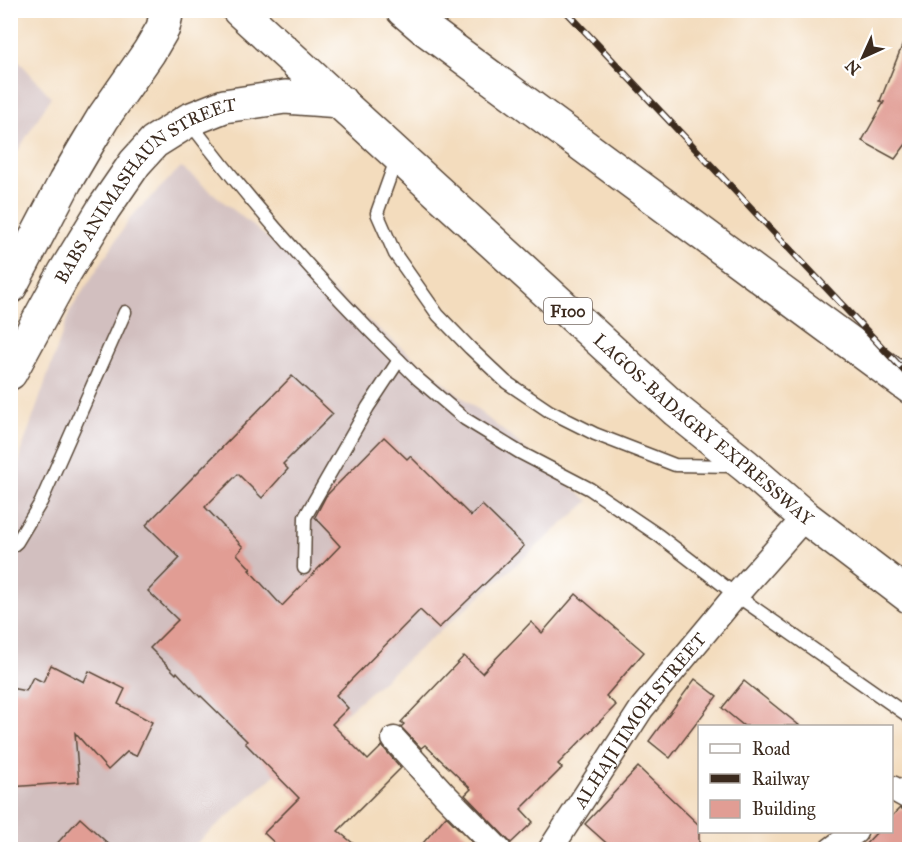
<svg xmlns="http://www.w3.org/2000/svg" width="920" height="860" viewBox="0 0 920 860" font-family="'IM FELL Great Primer',serif">
	<style>
		.industrial { fill: #d2bfbf }
		.building { fill: #e19d94 }
		.lines { fill: none; stroke-linecap: round; stroke-linejoin: round }
		.lane-casing { stroke: #574536; stroke-width: 15 }
		.street-casing { stroke: #574536; stroke-width: 27 }
		.secondary-casing { stroke: #574536; stroke-width: 36 }
		.highway-casing { stroke: #574536; stroke-width: 36 }
		.lane { stroke: #fff; stroke-width: 12 }
		.street { stroke: #fff; stroke-width: 24 }
		.secondary { stroke: #fff; stroke-width: 33 }
		.highway { stroke: #fff; stroke-width: 33 }
		.rail-casing { stroke: #3b2a1e; stroke-width: 7 }
		.rail { stroke: #fff; stroke-width: 4.5; stroke-dasharray: 14; stroke-linecap: butt }
		.labels { text-anchor: middle; stroke-width: 4.5; stroke-linejoin: round; paint-order: stroke }
		.shield { fill: #fff; stroke: #766a62; stroke-width: 1.5 }
		.shield-label { font-size: 16px; font-weight: bold; fill: #3b2a1e }
		.street-label { font-size: 18px; fill: #3b2a1e; stroke: #fff }
	</style>
	<rect width="100%" height="100%" fill="#fff"/>
	<filter id="ink" filterUnits="userSpaceOnUse"><feTurbulence type="fractalNoise" baseFrequency=".0167" numOctaves="2"/><feDisplacementMap in="SourceGraphic" scale="12" xChannelSelector="R" yChannelSelector="G"/><feConvolveMatrix kernelMatrix="1 2 1 2 8 2 1 2 1" color-interpolation-filters="sRGB"/></filter>
	<filter id="wash" filterUnits="userSpaceOnUse"><feTurbulence type="fractalNoise" baseFrequency=".008" numOctaves="4" result="noise"/><feDisplacementMap in="SourceGraphic" scale="24" xChannelSelector="R" yChannelSelector="G"/><feGaussianBlur stdDeviation="1.35" result="paint"/><feColorMatrix in="noise" values="0 0 0 0 0 0 0 0 0 0 0 0 0 0 0 0 0 1.4 0 .05"/><feComposite in="paint" operator="in"/></filter>
	<g filter="url(#wash)">
		<rect width="100%" height="100%" fill="#f3dcbd"/>
		<g class="industrial">
			<path d="M 10,51 L 51,97 L 11,162 L 10,162 Z"/>
			<path d="M 181,167 L 589,501 L 190,849 L 11,850 L 10,501 L 23,446 L 70,311 L 131,217 Z"/>
		</g>
		<g id="blocks">
			<g class="building">
				<path d="M 908,31 L 909,31 L 909,140 L 895,159 L 862,141 L 884,102 L 880,101 Z"/>
				<path d="M 292,376 L 333,414 L 283,464 L 288,469 L 262,498 L 238,474 L 205,507 L 243,547 L 237,554 L 251,569 L 249,570 L 282,606 L 340,546 L 331,536 L 332,535 L 315,517 L 326,496 L 384,437 L 407,459 L 410,456 L 471,516 L 482,505 L 524,546 L 439,628 L 420,610 L 336,695 L 348,708 L 332,724 L 368,760 L 382,746 L 401,768 L 338,831 L 360,849 L 281,849 L 264,833 L 299,798 L 245,743 L 247,741 L 201,696 L 200,697 L 177,672 L 176,674 L 150,648 L 178,620 L 148,591 L 180,558 L 146,525 Z"/>
				<path d="M 576,594 L 644,652 L 606,696 L 616,705 L 558,764 L 562,768 L 521,809 L 533,822 L 511,843 L 465,795 L 471,789 L 425,745 L 421,748 L 401,727 L 404,724 L 401,722 L 464,656 L 482,673 L 531,622 L 542,633 Z"/>
				<path d="M 51,665 L 84,682 L 89,671 L 125,689 L 118,704 L 152,722 L 136,756 L 127,752 L 108,770 L 75,733 L 79,782 L 10,787 L 10,688 L 26,691 L 33,677 L 43,682 Z"/>
				<path d="M 695,679 L 717,696 L 670,758 L 649,741 Z"/>
				<path d="M 744,681 L 800,726 L 744,726 L 722,708 Z"/>
				<path d="M 638,767 L 699,825 L 699,849 L 613,849 L 585,824 Z"/>
				<path d="M 900,808 L 909,812 L 909,849 L 861,849 L 878,831 L 891,831 L 891,817 Z"/>
				<path d="M 446,816 L 479,849 L 418,849 Z"/>
				<path d="M 80,818 L 114,849 L 52,849 Z"/>
			</g>
		</g>
	</g>
	<g filter="url(#ink)">
		<use href="#blocks" fill-opacity="0" stroke="#574536" stroke-width="1.5"/>
		<g class="lines">
			<defs>
				<g id="lane">
					<path d="M 190,123 C 254,207 324,286 399,360 L 418,379 L 465,419 L 519,452 L 590,489 L 658,535 L 736,595 L 910,717"/>
					<path d="M 397,157 L 377,213 L 395,254 L 438,315 L 470,348 L 506,382 L 549,411 L 595,434 L 675,465 L 734,466"/>
					<path d="M 10,548 L 17,542 L 41,502 L 125,312"/>
					<path d="M 304,568 L 305,517 L 368,407 L 399,360"/>
				</g>
				<g id="street">
					<path d="M 394,739 L 444,794 L 499,850"/>
					<path d="M 892,788 L 910,798"/>
					<path id="s1" d="M 550,850 L 642,708 L 736,595 L 805,517"/>
					<path d="M 831,850 L 855,832"/>
				</g>
				<g id="secondary">
					<path d="M 10,287 L 65,182 L 85,148 L 103,118 L 149,52 L 163,28 L 167,10"/>
					<path id="s2" d="M 10,373 L 65,272 L 104,208 L 135,163 L 154,142 L 189,120 L 224,106 L 285,97 L 340,101"/>
				</g>
				<g id="highway">
					<path id="s3" d="M 239,10 L 676,410 L 746,466 L 805,517 L 910,597"/>
					<path d="M 403,10 L 424,28 L 910,387"/>
				</g>
			</defs>
			<use href="#lane" class="lane-casing"/>
			<use href="#street" class="street-casing"/>
			<use href="#secondary" class="secondary-casing"/>
			<use href="#highway" class="highway-casing"/>
			<use href="#lane" class="lane"/>
			<use href="#street" class="street"/>
			<use href="#secondary" class="secondary"/>
			<use href="#highway" class="highway"/>
			<defs>
				<path id="rail" d="M 565,10 L 910,377"/>
			</defs>
			<use href="#rail" class="rail-casing"/>
			<use href="#rail" class="rail"/>
		</g>
	</g>
	<g class="labels">
		<rect class="shield" x="544" y="298" width="48" height="26" rx="4.5"/>
		<g class="shield-label">
			<text x="568" y="317">F100</text>
		</g>
		<g class="street-label">
			<text dy="6" stroke="none"><textPath href="#s2" startOffset="234">BABS ANIMASHAUN STREET</textPath></text>
			<text dy="6" stroke="none"><textPath href="#s3" startOffset="626">LAGOS-BADAGRY EXPRESSWAY</textPath></text>
			<text dy="6" stroke="none"><textPath href="#s1" startOffset="158">ALHAJI JIMOH STREET</textPath></text>
		</g>
	</g>
	<rect width="920" height="860" fill="none" stroke="#fff" stroke-width="36"/>
	<rect x="698" y="725" width="195" height="108" fill="#ffffff" stroke="#b1aaa5" stroke-width="1.5"/>
	<rect x="710" y="744" width="30" height="9" fill="#ffffff" stroke="#b1aaa5" stroke-width="1.5"/>
	<text x="752" y="755" font-size="18" fill="#3b2a1e">Road</text>
	<rect x="710" y="774" width="30" height="9" fill="#3b2a1e" stroke="#b1aaa5" stroke-width="1.5"/>
	<text x="752" y="785" font-size="18" fill="#3b2a1e">Railway</text>
	<rect x="710" y="800" width="30" height="18" fill="#e19d94" stroke="#b1aaa5" stroke-width="1.5"/>
	<text x="752" y="815" font-size="18" fill="#3b2a1e">Building</text>
	<g transform="translate(863 57) rotate(225)" stroke="#ffffff" stroke-width="4.5" paint-order="stroke">
	<path d="M0-4.5L10 22L0 15L-10 22Z" fill="#3b2a1e"/>
	<text y="-9" font-size="16" font-weight="bold" text-anchor="middle" fill="#3b2a1e">N</text>
	</g>
</svg>
